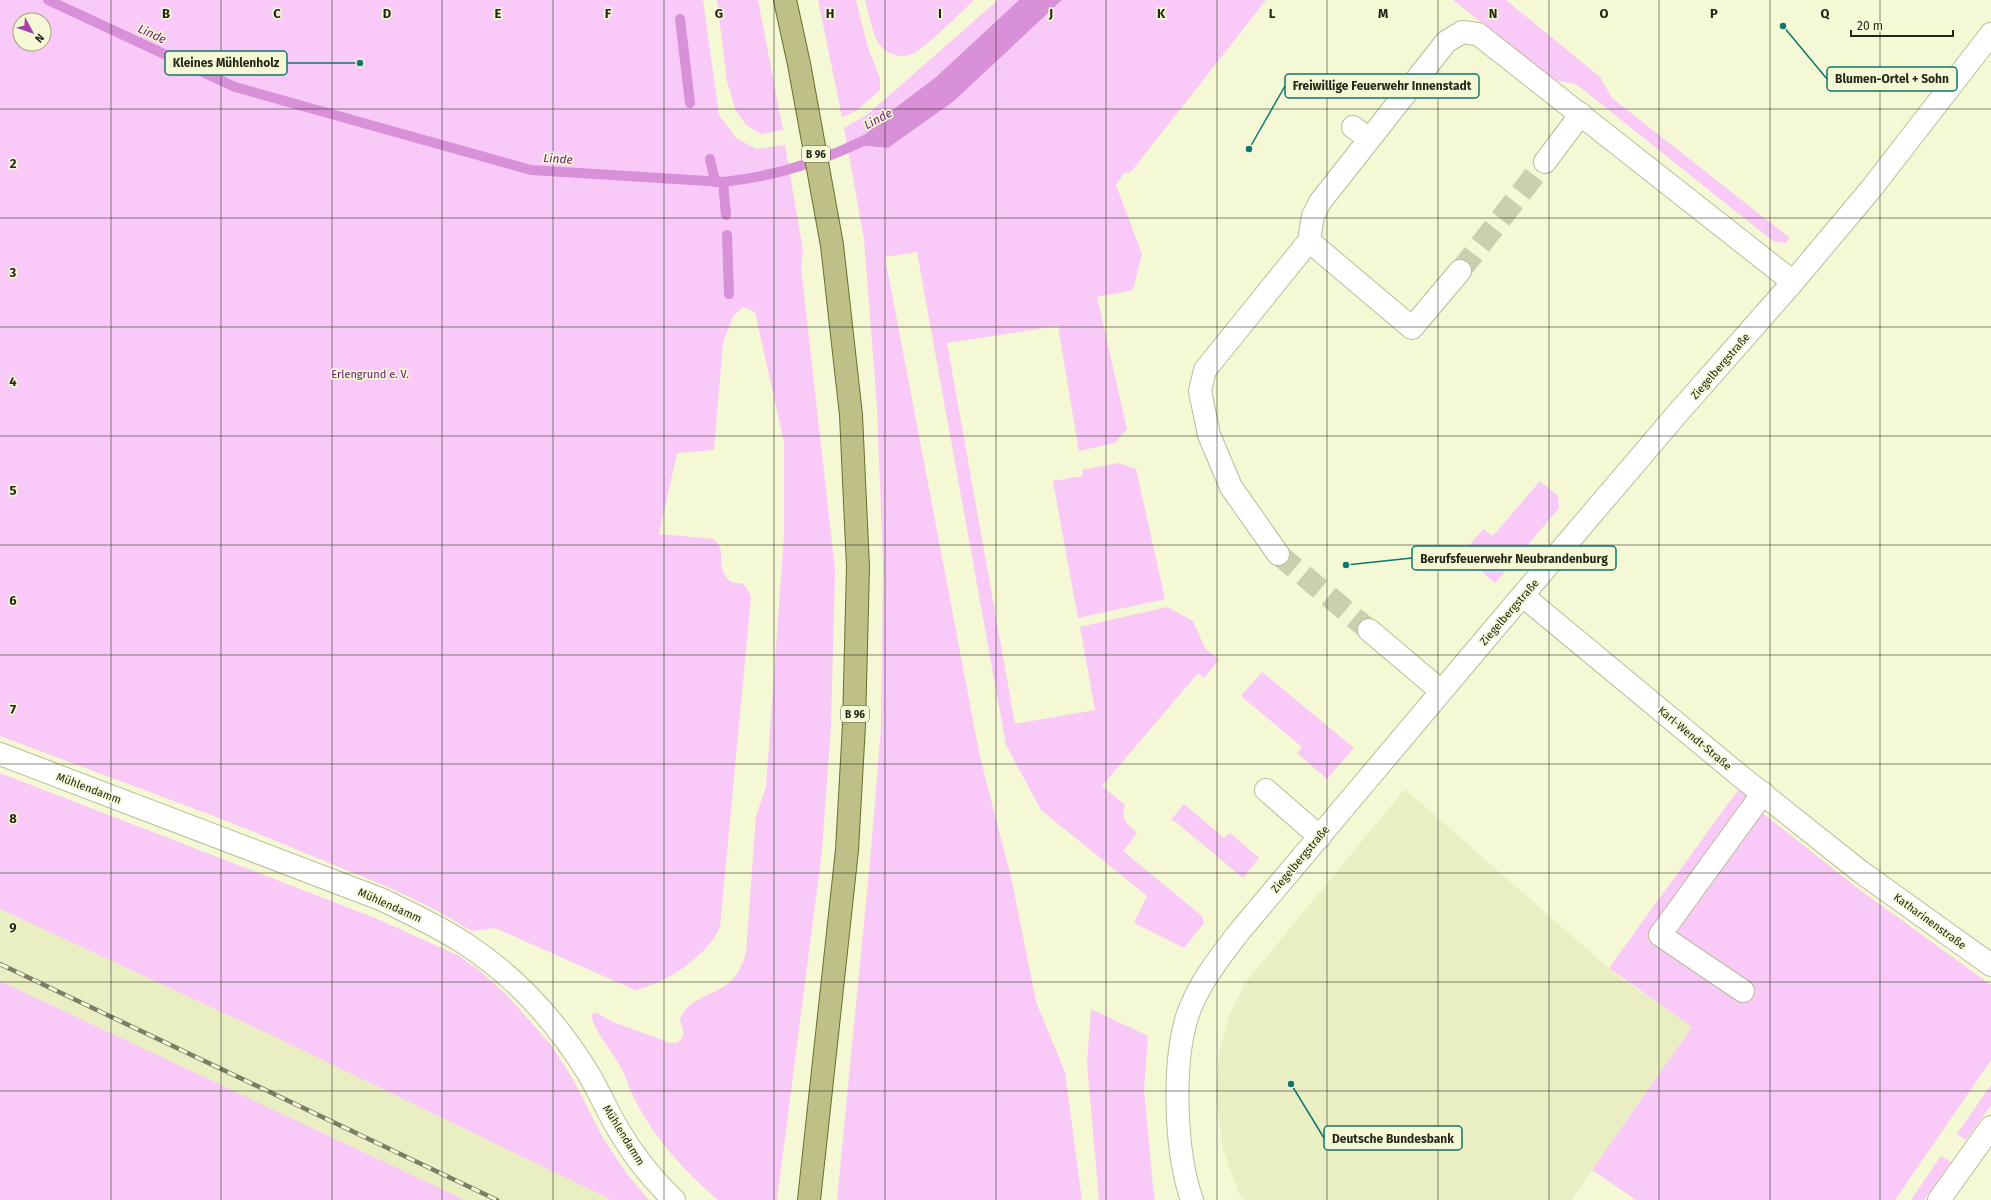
<svg xmlns="http://www.w3.org/2000/svg" width="1991" height="1200" viewBox="0 0 1991 1200" font-family="'Fira Sans',sans-serif">
	<style>
		.built { fill: #eaeec3 }
		.green { fill: #f9c9f8; fill-rule: evenodd }
		.water { fill: #d890d8 }
		.lines { fill: none; stroke-linecap: round; stroke-linejoin: round }
		.stream { stroke: #d890d8; stroke-width: 10 }
		.minor-tunnel { stroke: #cbceaf; stroke-width: 22; stroke-dasharray: 22 11; stroke-linecap: butt }
		.minor-casing { stroke: #babd9b; stroke-width: 24 }
		.major-casing { stroke: #6c6f2c; stroke-width: 24 }
		.minor { stroke: #fff; stroke-width: 22 }
		.major { stroke: #bec087; stroke-width: 22 }
		.rail-casing { stroke: #7b7d67; stroke-width: 4.5 }
		.rail { stroke: #f4f8d4; stroke-width: 3; stroke-dasharray: 9; stroke-linecap: butt }
		.grid { fill: none; stroke: #252619; stroke-width: 1; stroke-opacity: 0.55 }
		.labels { text-anchor: middle; stroke-width: 3.5; stroke-linejoin: round; paint-order: stroke }
		.shield { fill: #f4f8d4; stroke: #636551; stroke-width: 1 }
		.shield-label { font-size: 10px; font-weight: bold; fill: #252619 }
		.street-label { font-size: 11px; fill: #252619; stroke: #f4f8d4 }
		.park-label { font-size: 11px; fill: #670f6a; stroke: #f4f8d4 }
		.water-label { font-size: 12px; font-style: italic; fill: #6f1a72; stroke: #f4f8d4 }
		.grid-label { font-size: 13px; text-anchor: middle; font-weight: bold; fill: #252619; stroke: #f4f8d4; stroke-width: 3.5; stroke-linejoin: round; paint-order: stroke }
		.leader { fill: none; stroke: #0f766e; stroke-width: 1.5 }
		.callout-dot { fill: #0f766e; stroke: #f4f8d4; stroke-width: 1.5 }
		.callout { fill: #f4f8d4; stroke: #0f766e; stroke-width: 1.5 }
		.callout-label { font-size: 12px; text-anchor: middle; font-weight: bold; fill: #252619 }
	</style>
	<rect width="100%" height="100%" fill="#f4f8d4"/>
	<g class="built">
		<path d="M 1405,789 L 1615,974 L 1692,1027 L 1571,1200 L 1244,1200 L 1239,1194 L 1223,1148 L 1216,1098 L 1219,1052 L 1230,1013 L 1246,982 Z"/>
		<path d="M 0,909 L 271,1035 L 612,1200 L 465,1200 L 102,1030 L 0,981 Z"/>
	</g>
	<g class="green">
		<path d="M 0,0 L 703,0 L 719,115 L 736,138 L 756,149 L 785,145 L 803,250 L 801,267 L 835,570 L 831,726 L 822,851 L 777,1200 L 718,1200 C 684,1171 657,1141 636,1102 C 630,1091 627,1078 621,1068 C 611,1049 596,1035 591,1015 L 595,1012 L 613,1022 L 670,1043 L 677,1043 C 688,1035 682,1030 680,1020 C 687,997 715,996 731,981 C 739,973 743,964 746,953 L 756,816 L 766,787 L 784,536 L 784,442 L 755,312 L 743,307 L 733,316 L 723,343 L 714,450 L 677,453 L 659,534 L 714,539 C 728,552 715,564 727,578 C 736,590 742,573 751,597 L 720,927 C 707,957 666,983 635,990 L 495,928 L 472,931 L 434,909 L 390,888 L 227,821 L 0,736 ZM 20,20 L 44,20 L 44,44 L 20,44 Z"/>
		<path d="M 717,0 L 758,0 L 783,130 L 761,134 L 746,125 L 736,111 L 727,81 Z"/>
		<path d="M 818,0 L 856,0 L 868,48 L 880,78 L 880,90 L 856,111 L 842,117 Z"/>
		<path d="M 865,0 L 974,0 C 962,11 922,52 909,55 C 899,58 887,54 881,46 C 872,36 869,13 865,0 Z"/>
		<path d="M 998,0 L 1019,0 L 936,77 L 882,118 L 855,145 L 888,148 L 954,101 L 1062,0 L 1266,0 L 1131,172 L 1124,173 L 1116,185 L 1142,254 L 1133,290 L 1097,297 L 1127,429 L 1115,443 L 1079,451 L 1058,326 L 947,343 L 1015,724 L 1095,710 L 1080,627 L 1167,607 L 1193,621 L 1205,648 L 1219,660 L 1204,678 L 1198,673 L 1102,786 L 1125,805 C 1120,819 1127,824 1137,833 L 1123,851 L 1202,916 L 1204,923 L 1184,948 L 1134,923 L 1147,896 L 1041,810 L 1006,745 L 917,252 L 885,257 L 980,757 L 1011,877 L 1036,1002 L 1065,1072 L 1082,1200 L 837,1200 L 871,851 L 881,727 L 883,564 L 877,407 L 864,239 L 844,128 L 868,114 Z"/>
		<path d="M 1453,0 L 1506,0 L 1600,77 L 1612,98 L 1790,238 L 1785,243 L 1773,241 L 1576,84 L 1554,80 Z"/>
		<path d="M 1119,463 L 1136,469 L 1165,599 L 1078,618 L 1053,481 L 1083,476 L 1082,470 Z"/>
		<path d="M 1540,481 L 1558,496 L 1559,508 L 1495,583 L 1462,554 L 1483,529 L 1493,536 Z"/>
		<path d="M 1262,672 L 1354,748 L 1327,779 L 1297,753 L 1302,747 L 1241,696 Z"/>
		<path d="M 0,773 L 375,918 L 459,956 L 482,973 L 506,994 L 551,1045 L 574,1081 L 603,1138 L 627,1174 L 649,1200 L 612,1200 L 271,1035 L 0,909 Z"/>
		<path d="M 1741,786 L 1760,811 L 1860,890 L 1991,985 L 1991,1060 L 1895,1200 L 1636,1200 L 1592,1170 L 1692,1027 L 1609,968 Z"/>
		<path d="M 1184,804 L 1224,838 L 1230,833 L 1259,858 L 1243,878 L 1176,822 L 1171,820 Z"/>
		<path d="M 0,981 L 465,1200 L 0,1200 Z"/>
		<path d="M 1091,1009 L 1148,1036 L 1144,1090 L 1153,1187 L 1155,1200 L 1099,1200 L 1087,1063 Z"/>
		<path d="M 1991,1085 L 1991,1105 L 1966,1140 L 1957,1134 Z"/>
		<path d="M 1941,1156 L 1951,1162 L 1924,1200 L 1911,1200 Z"/>
	</g>
	<path class="water" d="M 1019,0 L 1062,0 L 954,101 L 888,148 L 855,145 L 882,118 L 936,77 Z"/>
	<g class="lines">
		<g class="stream">
			<path d="M 48,0 L 235,87 L 531,170 L 723,182 C 773,177 822,161 867,139"/>
			<path d="M 680,19 L 690,103"/>
			<path d="M 710,159 L 715,182"/>
			<path d="M 723,182 L 726,215"/>
			<path d="M 727,235 L 729,294"/>
		</g>
		<g class="minor-tunnel">
			<path d="M 1460,271 L 1545,162"/>
			<path d="M 1278,554 L 1369,630"/>
		</g>
		<defs>
			<g id="minor">
				<path d="M 1353,127 L 1369,139"/>
				<path d="M 1545,162 L 1581,114"/>
				<path d="M 1309,241 L 1412,328 L 1460,271"/>
				<path d="M 1278,554 L 1231,487 L 1209,435 L 1200,391 L 1205,370 L 1309,241 L 1313,216 L 1320,202 L 1446,42 L 1462,32 L 1478,34 L 1793,282"/>
				<path d="M 1523,596 L 1739,775 L 1861,872 L 1991,965"/>
				<path d="M 1369,630 L 1441,691"/>
				<path d="M 0,754 L 383,900 C 411,914 438,926 464,943 C 515,976 556,1021 588,1073 C 599,1091 607,1111 618,1129 C 633,1155 652,1179 674,1200"/>
				<path d="M 1266,790 L 1320,837"/>
				<path d="M 1743,991 L 1660,935 L 1763,793"/>
				<path d="M 1192,1200 C 1175,1152 1172,1062 1188,1014 C 1199,983 1220,957 1239,932 L 1499,623 L 1677,414 L 1793,282 L 1871,189 L 1991,34"/>
				<path d="M 1939,1200 L 1991,1127"/>
			</g>
			<path id="major" d="M 785,0 L 799,64 L 832,245 L 851,415 L 858,567 L 854,725 L 847,850 L 809,1200"/>
		</defs>
		<use href="#minor" class="minor-casing"/>
		<use href="#major" class="major-casing"/>
		<use href="#minor" class="minor"/>
		<use href="#major" class="major"/>
		<defs>
			<path id="rail" d="M 0,964 L 497,1200"/>
		</defs>
		<use href="#rail" class="rail-casing"/>
		<use href="#rail" class="rail"/>
	</g>
	<path class="grid" d="M 111,0 L 111,1200M 221,0 L 221,1200M 332,0 L 332,1200M 442,0 L 442,1200M 553,0 L 553,1200M 664,0 L 664,1200M 774,0 L 774,1200M 885,0 L 885,1200M 996,0 L 996,1200M 1106,0 L 1106,1200M 1217,0 L 1217,1200M 1327,0 L 1327,1200M 1438,0 L 1438,1200M 1549,0 L 1549,1200M 1659,0 L 1659,1200M 1770,0 L 1770,1200M 1880,0 L 1880,1200M 0,109 L 1991,109M 0,218 L 1991,218M 0,327 L 1991,327M 0,436 L 1991,436M 0,545 L 1991,545M 0,655 L 1991,655M 0,764 L 1991,764M 0,873 L 1991,873M 0,982 L 1991,982M 0,1091 L 1991,1091"/>
	<g class="labels">
		<g class="shield">
			<rect x="802" y="146" width="28" height="16" rx="3"/>
			<rect x="841" y="706" width="28" height="16" rx="3"/>
		</g>
		<g class="shield-label">
			<text x="816" y="158">B 96</text>
			<text x="855" y="718">B 96</text>
		</g>
		<g class="street-label">
			<text transform="translate(1720 366) rotate(-49)" y="4">Ziegelbergstraße</text>
			<text transform="translate(1509 612) rotate(-49)" y="4">Ziegelbergstraße</text>
			<text transform="translate(1695 738) rotate(40)" y="4">Karl-Wendt-Straße</text>
			<text transform="translate(89 788) rotate(21)" y="4">Mühlendamm</text>
			<text transform="translate(1300 859) rotate(-50)" y="4">Ziegelbergstraße</text>
			<text transform="translate(390 905) rotate(24)" y="4">Mühlendamm</text>
			<text transform="translate(1930 921) rotate(36)" y="4">Katharinenstraße</text>
			<text transform="translate(624 1135) rotate(58)" y="4">Mühlendamm</text>
		</g>
		<g class="park-label">
			<text x="370" y="378">Erlengrund e. V.</text>
		</g>
		<g class="water-label">
			<text transform="translate(152 34) rotate(25)" y="4">Linde</text>
			<text transform="translate(878 119) rotate(-28)" y="4">Linde</text>
			<text transform="translate(558 159) rotate(4)" y="4">Linde</text>
		</g>
	</g>
	<g class="grid-label">
		<text x="166" y="18">B</text>
		<text x="277" y="18">C</text>
		<text x="387" y="18">D</text>
		<text x="498" y="18">E</text>
		<text x="608" y="18">F</text>
		<text x="719" y="18">G</text>
		<text x="830" y="18">H</text>
		<text x="940" y="18">I</text>
		<text x="1051" y="18">J</text>
		<text x="1161" y="18">K</text>
		<text x="1272" y="18">L</text>
		<text x="1383" y="18">M</text>
		<text x="1493" y="18">N</text>
		<text x="1604" y="18">O</text>
		<text x="1714" y="18">P</text>
		<text x="1825" y="18">Q</text>
		<text x="13" y="168">2</text>
		<text x="13" y="277">3</text>
		<text x="13" y="386">4</text>
		<text x="13" y="495">5</text>
		<text x="13" y="605">6</text>
		<text x="13" y="714">7</text>
		<text x="13" y="823">8</text>
		<text x="13" y="932">9</text>
	</g>
	<path class="leader" d="M360 63L287 63M1783 26L1827 79M1249 149L1285 86M1346 565L1412 558M1291 1084L1324 1138"/>
	<g class="callout-dot">
		<circle cx="360" cy="63" r="4"/>
		<circle cx="1783" cy="26" r="4"/>
		<circle cx="1249" cy="149" r="4"/>
		<circle cx="1346" cy="565" r="4"/>
		<circle cx="1291" cy="1084" r="4"/>
	</g>
	<g class="callout">
		<rect x="165" y="51" width="122" height="24" rx="4"/>
		<rect x="1827" y="67" width="130" height="24" rx="4"/>
		<rect x="1285" y="74" width="194" height="24" rx="4"/>
		<rect x="1412" y="546" width="204" height="24" rx="4"/>
		<rect x="1324" y="1126" width="138" height="24" rx="4"/>
	</g>
	<g class="callout-label">
		<text x="226" y="67">Kleines Mühlenholz</text>
		<text x="1892" y="83">Blumen-Ortel + Sohn</text>
		<text x="1382" y="90">Freiwillige Feuerwehr Innenstadt</text>
		<text x="1514" y="563">Berufsfeuerwehr Neubrandenburg</text>
		<text x="1393" y="1143">Deutsche Bundesbank</text>
	</g>
	<g transform="translate(32 32) rotate(130)"><circle r="19" fill="#f4f8d4" stroke="#a1a489"/>
	<path d="M0-3L7 15L0 10L-7 15Z" fill="#a541a7"/>
	<text y="-6" font-size="11" font-weight="bold" text-anchor="middle" fill="#252619">N</text>
	</g>
	<path d="M1851 30v6h102v-6" fill="none" stroke="#252619" stroke-width="2"/>
	<text x="1857" y="30" font-size="12" fill="#252619" stroke="#f4f8d4" stroke-width="3" paint-order="stroke">20 m</text>
</svg>
